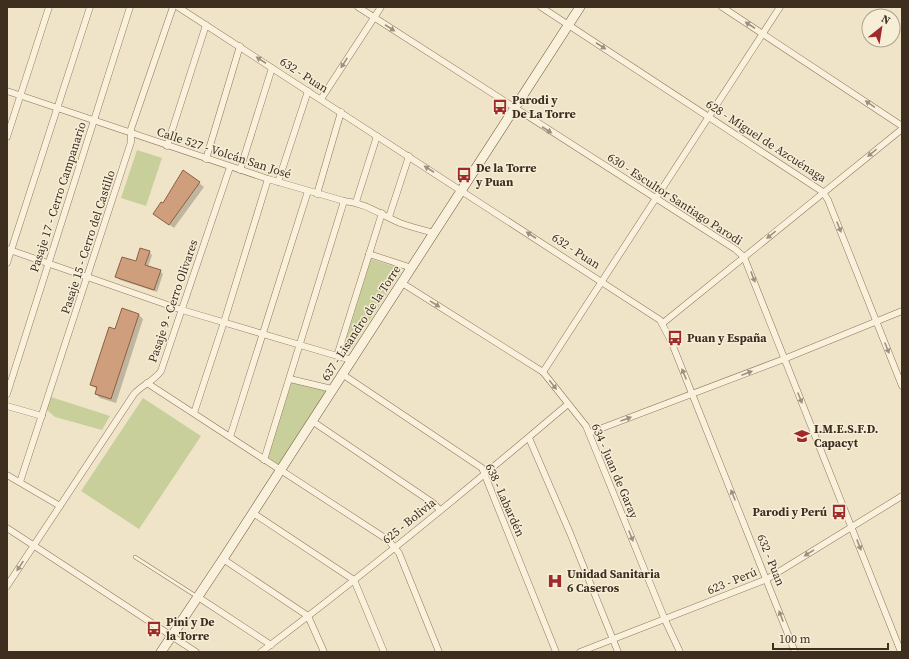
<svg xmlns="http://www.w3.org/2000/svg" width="909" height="659" viewBox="0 0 909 659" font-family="'Source Serif 4',serif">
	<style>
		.green { fill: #c9cf9b }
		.shadow { fill: #0003 }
		.building { fill: #cf9f7d; stroke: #8d5f41 }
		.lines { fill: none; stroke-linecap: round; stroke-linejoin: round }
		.lane-casing { stroke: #8d765c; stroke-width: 4 }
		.street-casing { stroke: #8d765c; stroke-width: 7 }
		.secondary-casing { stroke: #6f573f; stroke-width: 10 }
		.lane { stroke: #faf1dc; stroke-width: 3 }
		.street { stroke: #faf1dc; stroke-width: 6 }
		.secondary { stroke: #faf1dc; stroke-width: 9 }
		.oneway { fill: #9c907e }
		.labels { text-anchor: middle; stroke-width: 3; stroke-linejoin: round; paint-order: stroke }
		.street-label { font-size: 12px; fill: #3d2e20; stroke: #f7eed8 }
		.poi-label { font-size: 12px; font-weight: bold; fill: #3d2e20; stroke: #f7eed8; text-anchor: start }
	</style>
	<rect width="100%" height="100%" fill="#f0e4c8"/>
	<g class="green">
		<path d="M 137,150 L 162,158 L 146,206 L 121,198 Z"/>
		<path d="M 371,259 L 400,268 L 401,272 L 351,349 L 346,349 L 344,346 Z"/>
		<path d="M 292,381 L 327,390 L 278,465 L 267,457 Z"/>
		<path d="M 51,397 L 110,416 L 102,430 L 55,417 L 47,410 Z"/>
		<path d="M 143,398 L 201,436 L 139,529 L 81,491 Z"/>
	</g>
	<g class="shadow">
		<path d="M 199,183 L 204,187 L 174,228 L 154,214 L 164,204 Z"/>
		<path d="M 149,252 L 152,255 L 148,267 L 160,271 L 163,274 L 157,292 L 120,280 L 117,277 Z"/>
		<path d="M 139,315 L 143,319 L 116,403 L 100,398 L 96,394 L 97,389 L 91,385 L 116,330 Z"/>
	</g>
	<g class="building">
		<path d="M 183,170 L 200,182 L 169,225 L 153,214 L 161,202 L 163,203 Z"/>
		<path d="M 140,248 L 150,251 L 145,265 L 161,270 L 154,290 L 115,277 L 122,257 L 136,261 Z"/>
		<path d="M 122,308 L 139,314 L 111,399 L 95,394 L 97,387 L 90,385 L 109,327 L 115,329 Z"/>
	</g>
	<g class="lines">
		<defs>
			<path id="lane" d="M 135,557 L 196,596"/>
			<g id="street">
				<path d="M 178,7 L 660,320 L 671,341 L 795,652"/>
				<path d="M 358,7 L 735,249 L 744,257 L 901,652"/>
				<path d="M 541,7 L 823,192 L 828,200 L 902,386"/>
				<path d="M 722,7 L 902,126"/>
				<path d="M 7,91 L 268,179 L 344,201 C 366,203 381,215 400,223 C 411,227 423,230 434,233"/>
				<path d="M 321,99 L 381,7"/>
				<path d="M 7,137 L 49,7"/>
				<path d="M 167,146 L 206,25"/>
				<path d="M 206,159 L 240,46"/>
				<path d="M 240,170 L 272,68"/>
				<path d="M 278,182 L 308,91"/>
				<path d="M 317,194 L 341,112"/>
				<path d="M 356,202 L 377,136"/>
				<path d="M 389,217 L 409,156"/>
				<path d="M 7,249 L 182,310 L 351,360"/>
				<path d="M 369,254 L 412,268"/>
				<path d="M 7,263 L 90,7"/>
				<path d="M 402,283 L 543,372 L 586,426 L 665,620 L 680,652"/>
				<path d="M 663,323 L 902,129"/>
				<path d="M 337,356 L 382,213"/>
				<path d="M 543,372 L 780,7"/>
				<path d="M 342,374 L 482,468 L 556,652"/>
				<path d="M 290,379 L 332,389"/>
				<path d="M 147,383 L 388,540 L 399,553 L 439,652"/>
				<path d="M 7,394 L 130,7"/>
				<path d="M 7,406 L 42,416"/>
				<path d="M 194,413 L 224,322 L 268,179"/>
				<path d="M 312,421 L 433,503 L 440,510"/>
				<path d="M 589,433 L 784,359 L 902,311"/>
				<path d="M 230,437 L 308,191"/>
				<path d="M 529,438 L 570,533 L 618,652"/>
				<path d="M 264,460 L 344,201"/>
				<path d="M 7,475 L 60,506"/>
				<path d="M 20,482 L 131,142 L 131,129 L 173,7"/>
				<path d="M 253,513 L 354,580 L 384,652"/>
				<path d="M 7,528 L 196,652"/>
				<path d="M 223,559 L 308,616 L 324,652"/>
				<path d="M 7,586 L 134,394 C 142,385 154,381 161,371 L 230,167"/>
				<path d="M 198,597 L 271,645"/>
				<path d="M 261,652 C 366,573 468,489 568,404"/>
				<path d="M 580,652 L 767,579 L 902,496"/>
			</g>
			<path id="secondary" d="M 161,652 L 223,559 L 580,7"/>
		</defs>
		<use href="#lane" class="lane-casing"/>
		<use href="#street" class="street-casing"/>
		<use href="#secondary" class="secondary-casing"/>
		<use href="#lane" class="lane"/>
		<use href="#street" class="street"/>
		<use href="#secondary" class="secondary"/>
	</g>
	<defs><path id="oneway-solid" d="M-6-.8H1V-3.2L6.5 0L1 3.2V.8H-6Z"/></defs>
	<g class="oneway">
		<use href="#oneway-solid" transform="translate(750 25) rotate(-147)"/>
		<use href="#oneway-solid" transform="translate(390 28) rotate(33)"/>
		<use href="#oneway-solid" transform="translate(601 46) rotate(33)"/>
		<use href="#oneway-solid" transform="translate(261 60) rotate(-147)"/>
		<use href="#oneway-solid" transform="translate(344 63) rotate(123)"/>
		<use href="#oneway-solid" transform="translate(870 104) rotate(-146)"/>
		<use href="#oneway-solid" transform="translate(547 130) rotate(33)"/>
		<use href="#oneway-solid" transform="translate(872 153) rotate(141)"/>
		<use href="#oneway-solid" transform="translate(429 169) rotate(-147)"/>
		<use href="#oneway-solid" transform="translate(839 227) rotate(68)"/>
		<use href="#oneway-solid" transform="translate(531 235) rotate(-147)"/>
		<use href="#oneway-solid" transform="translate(771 235) rotate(141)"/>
		<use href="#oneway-solid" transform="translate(753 277) rotate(69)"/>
		<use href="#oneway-solid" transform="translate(435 304) rotate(32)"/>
		<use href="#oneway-solid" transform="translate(887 348) rotate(68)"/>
		<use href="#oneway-solid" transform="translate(747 373) rotate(-21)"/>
		<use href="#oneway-solid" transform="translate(684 374) rotate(-112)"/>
		<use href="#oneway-solid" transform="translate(553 385) rotate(52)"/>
		<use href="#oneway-solid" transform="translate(800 398) rotate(68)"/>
		<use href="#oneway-solid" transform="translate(626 419) rotate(-20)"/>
		<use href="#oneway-solid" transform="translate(733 495) rotate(-112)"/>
		<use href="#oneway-solid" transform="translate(631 536) rotate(68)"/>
		<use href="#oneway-solid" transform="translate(859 545) rotate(69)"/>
		<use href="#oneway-solid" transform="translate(809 553) rotate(148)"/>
		<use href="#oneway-solid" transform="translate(20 566) rotate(124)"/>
		<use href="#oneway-solid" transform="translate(781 616) rotate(-111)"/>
	</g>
	<defs>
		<symbol id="bus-bare" viewBox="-9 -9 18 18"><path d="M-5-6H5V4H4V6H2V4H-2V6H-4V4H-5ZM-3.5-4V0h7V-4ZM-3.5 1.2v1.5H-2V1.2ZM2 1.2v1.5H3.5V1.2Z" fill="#9e2a2b" stroke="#f7eed8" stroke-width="2.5" paint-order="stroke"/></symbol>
		<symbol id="school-bare" viewBox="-9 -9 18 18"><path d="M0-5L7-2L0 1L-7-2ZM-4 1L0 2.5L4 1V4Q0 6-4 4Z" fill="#9e2a2b" stroke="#f7eed8" stroke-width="2.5" paint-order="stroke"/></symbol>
		<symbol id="hospital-bare" viewBox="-9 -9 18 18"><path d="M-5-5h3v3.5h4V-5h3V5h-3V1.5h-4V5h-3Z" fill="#9e2a2b" stroke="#f7eed8" stroke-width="2.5" paint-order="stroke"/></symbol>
	</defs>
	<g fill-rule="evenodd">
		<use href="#bus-bare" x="489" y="96" width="22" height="22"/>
		<use href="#bus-bare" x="453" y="164" width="22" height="22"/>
		<use href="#bus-bare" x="664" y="327" width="22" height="22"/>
		<use href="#school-bare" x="791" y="425" width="22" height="22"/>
		<use href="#bus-bare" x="828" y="501" width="22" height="22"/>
		<use href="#hospital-bare" x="544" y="570" width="22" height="22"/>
		<use href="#bus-bare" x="143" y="618" width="22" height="22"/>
	</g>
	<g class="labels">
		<g class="street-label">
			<text transform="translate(304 75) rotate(33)" y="4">632 - Puan</text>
			<text transform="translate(766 141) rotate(33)" y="4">628 - Miguel de Azcuénaga</text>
			<text transform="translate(224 153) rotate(18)" y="4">Calle 527 - Volcán San José</text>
			<text transform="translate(58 197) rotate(-72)" y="4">Pasaje 17 - Cerro Campanario</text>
			<text transform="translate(675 199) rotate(33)" y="4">630 - Escultor Santiago Parodi</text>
			<text transform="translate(88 242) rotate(-72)" y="4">Pasaje 15 - Cerro del Castillo</text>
			<text transform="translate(576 251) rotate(33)" y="4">632 - Puan</text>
			<text transform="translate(173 301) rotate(-71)" y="4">Pasaje 9 - Cerro Olivares</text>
			<text transform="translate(361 323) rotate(-57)" y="4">637 - Lisandro de la Torre</text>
			<text transform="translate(615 471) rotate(67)" y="4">634 - Juan de Garay</text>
			<text transform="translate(505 500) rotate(66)" y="4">638 - Labardén</text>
			<text transform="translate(409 521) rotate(-39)" y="4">625 - Bolivia</text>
			<text transform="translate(771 560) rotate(68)" y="4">632 - Puan</text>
			<text transform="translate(732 581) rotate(-22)" y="4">623 - Perú</text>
		</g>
		<g class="poi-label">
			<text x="512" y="104">Parodi y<tspan x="512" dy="14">De La Torre</tspan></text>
			<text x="476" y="172">De la Torre<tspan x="476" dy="14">y Puan</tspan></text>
			<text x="687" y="342">Puan y España</text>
			<text x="814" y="433">I.M.E.S.F.D.<tspan x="814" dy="14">Capacyt</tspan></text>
			<text x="827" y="516" text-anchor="end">Parodi y Perú</text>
			<text x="567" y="578">Unidad Sanitaria<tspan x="567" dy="14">6 Caseros</tspan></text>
			<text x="166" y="626">Pini y De<tspan x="166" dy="14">la Torre</tspan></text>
		</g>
	</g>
	<rect width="909" height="659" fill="none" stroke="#3d2e20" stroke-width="16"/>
	<g transform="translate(881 28) rotate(30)"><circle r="19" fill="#f7eed8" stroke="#ada18e"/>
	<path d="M0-3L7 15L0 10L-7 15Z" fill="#9e2a2b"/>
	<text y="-6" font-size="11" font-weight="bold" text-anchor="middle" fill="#3d2e20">N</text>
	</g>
	<path d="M773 643v6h115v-6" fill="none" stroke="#3d2e20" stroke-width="2"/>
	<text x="779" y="643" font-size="12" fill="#3d2e20" stroke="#f7eed8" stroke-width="3" paint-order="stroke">100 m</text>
</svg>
